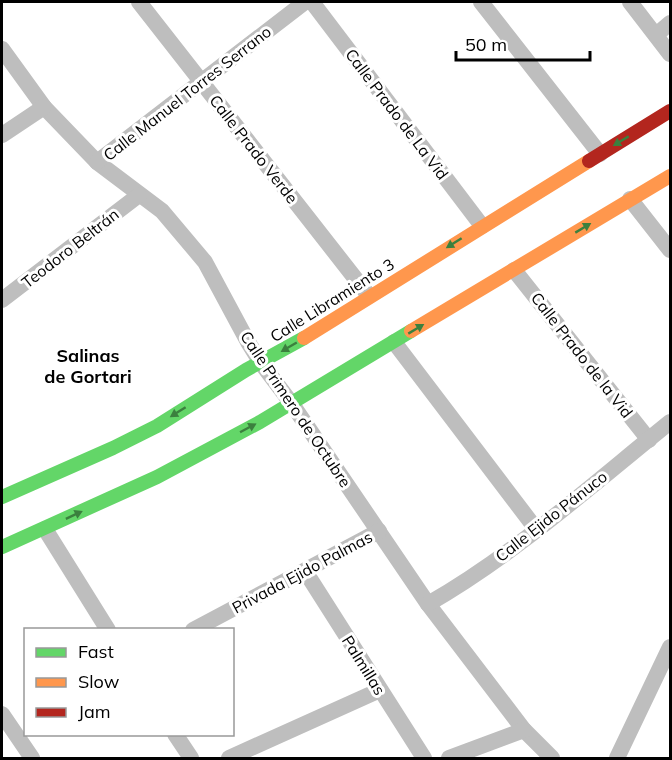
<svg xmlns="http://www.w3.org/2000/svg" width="672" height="760" viewBox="0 0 672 760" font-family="Mulish,sans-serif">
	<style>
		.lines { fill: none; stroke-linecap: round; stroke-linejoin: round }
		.street { stroke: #bebebe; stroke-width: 16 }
		.fast { stroke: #63d668; stroke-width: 14 }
		.slow { stroke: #ff974d; stroke-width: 14 }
		.jam { stroke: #b3261e; stroke-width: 14 }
		.oneway { fill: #3b803e }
		.labels { text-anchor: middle; stroke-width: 6; stroke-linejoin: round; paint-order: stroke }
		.street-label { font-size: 16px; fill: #000; stroke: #fff }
		.neighbourhood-label { font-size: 18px; font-weight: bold; fill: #000; stroke: #fff }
	</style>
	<rect width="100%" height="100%" fill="#fff"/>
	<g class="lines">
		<g class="street">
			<path d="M 139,2 L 369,296"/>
			<path d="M 312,2 L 482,226"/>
			<path d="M 481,2 L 600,154"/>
			<path d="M 630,2 L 670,54"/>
			<path d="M 656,35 L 670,23"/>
			<path d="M 2,49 L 44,107 L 97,162 L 162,211 L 205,262 L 248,342 L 261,363 L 292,404 L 428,604 L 524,730 L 552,758"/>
			<path d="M 2,135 L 44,107"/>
			<path d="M 97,162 L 305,2"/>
			<path d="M 630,199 L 670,250"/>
			<path d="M 514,270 L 649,440"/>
			<path d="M 2,300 L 139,195"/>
			<path d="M 394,342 L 536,529"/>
			<path d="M 45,529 L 108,630"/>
			<path d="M 305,571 L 424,758"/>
			<path d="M 428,604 C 514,555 593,484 670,422"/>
			<path d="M 193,630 L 379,531"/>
			<path d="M 2,714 L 32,758"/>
			<path d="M 175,734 L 191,758"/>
			<path d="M 229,758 L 380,690"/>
			<path d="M 449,758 L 524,730"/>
			<path d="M 617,758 L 670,647"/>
		</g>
		<g class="fast">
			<path d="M 2,497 L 113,448 L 157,426 L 246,370 L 304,338"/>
			<path d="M 2,547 L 157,477 L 260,422 L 411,331"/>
		</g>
		<g class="slow">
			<path d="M 411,331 L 670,176"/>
			<path d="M 304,338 L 589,161"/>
		</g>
		<path class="jam" d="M 589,161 L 670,111"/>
	</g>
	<defs><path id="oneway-solid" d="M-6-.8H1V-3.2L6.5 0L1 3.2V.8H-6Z" transform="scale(1.5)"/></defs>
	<g class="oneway">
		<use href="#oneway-solid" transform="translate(621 141) rotate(149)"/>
		<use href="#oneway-solid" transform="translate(583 228) rotate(-31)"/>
		<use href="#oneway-solid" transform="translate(454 243) rotate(148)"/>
		<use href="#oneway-solid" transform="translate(416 329) rotate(-31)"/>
		<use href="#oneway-solid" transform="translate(289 347) rotate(150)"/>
		<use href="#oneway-solid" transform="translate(178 412) rotate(148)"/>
		<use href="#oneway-solid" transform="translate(248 428) rotate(-28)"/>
		<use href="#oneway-solid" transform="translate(74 515) rotate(-25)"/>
	</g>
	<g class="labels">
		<g class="street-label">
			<text transform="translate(187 93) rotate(-38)" y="6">Calle Manuel Torres Serrano</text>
			<text transform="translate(397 114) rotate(53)" y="6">Calle Prado de La Vid</text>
			<text transform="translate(254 149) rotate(52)" y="6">Calle Prado Verde</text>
			<text transform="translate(70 248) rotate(-38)" y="6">Teodoro Beltrán</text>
			<text transform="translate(332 300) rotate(-32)" y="6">Calle Libramiento 3</text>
			<text transform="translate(582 355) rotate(52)" y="6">Calle Prado de la Vid</text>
			<text transform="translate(296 409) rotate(56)" y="6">Calle Primero de Octubre</text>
			<text transform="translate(551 516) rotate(-38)" y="6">Calle Ejido Pánuco</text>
			<text transform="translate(302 572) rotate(-28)" y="6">Privada Ejido Palmas</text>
			<text transform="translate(364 665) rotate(58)" y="6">Palmillas</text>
		</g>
		<g class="neighbourhood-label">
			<text x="88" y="362">Salinas<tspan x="88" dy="21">de Gortari</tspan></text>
		</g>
	</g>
	<rect width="672" height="760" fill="none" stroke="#000000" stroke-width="6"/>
	<rect x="24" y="628" width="210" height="108" fill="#ffffff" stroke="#999999" stroke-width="1.5"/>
	<rect x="36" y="648" width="30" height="9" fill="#63d668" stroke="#999999" stroke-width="1.5"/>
	<text x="78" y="658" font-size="18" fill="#000000">Fast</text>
	<rect x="36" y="678" width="30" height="9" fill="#ff974d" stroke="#999999" stroke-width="1.5"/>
	<text x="78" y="688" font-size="18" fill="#000000">Slow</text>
	<rect x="36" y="708" width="30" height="9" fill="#b3261e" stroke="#999999" stroke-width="1.5"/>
	<text x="78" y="718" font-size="18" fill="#000000">Jam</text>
	<path d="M456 51v9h134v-9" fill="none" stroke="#000000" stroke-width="3"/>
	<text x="465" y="51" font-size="18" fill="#000000" stroke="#ffffff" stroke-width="4.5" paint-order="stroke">50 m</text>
</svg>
